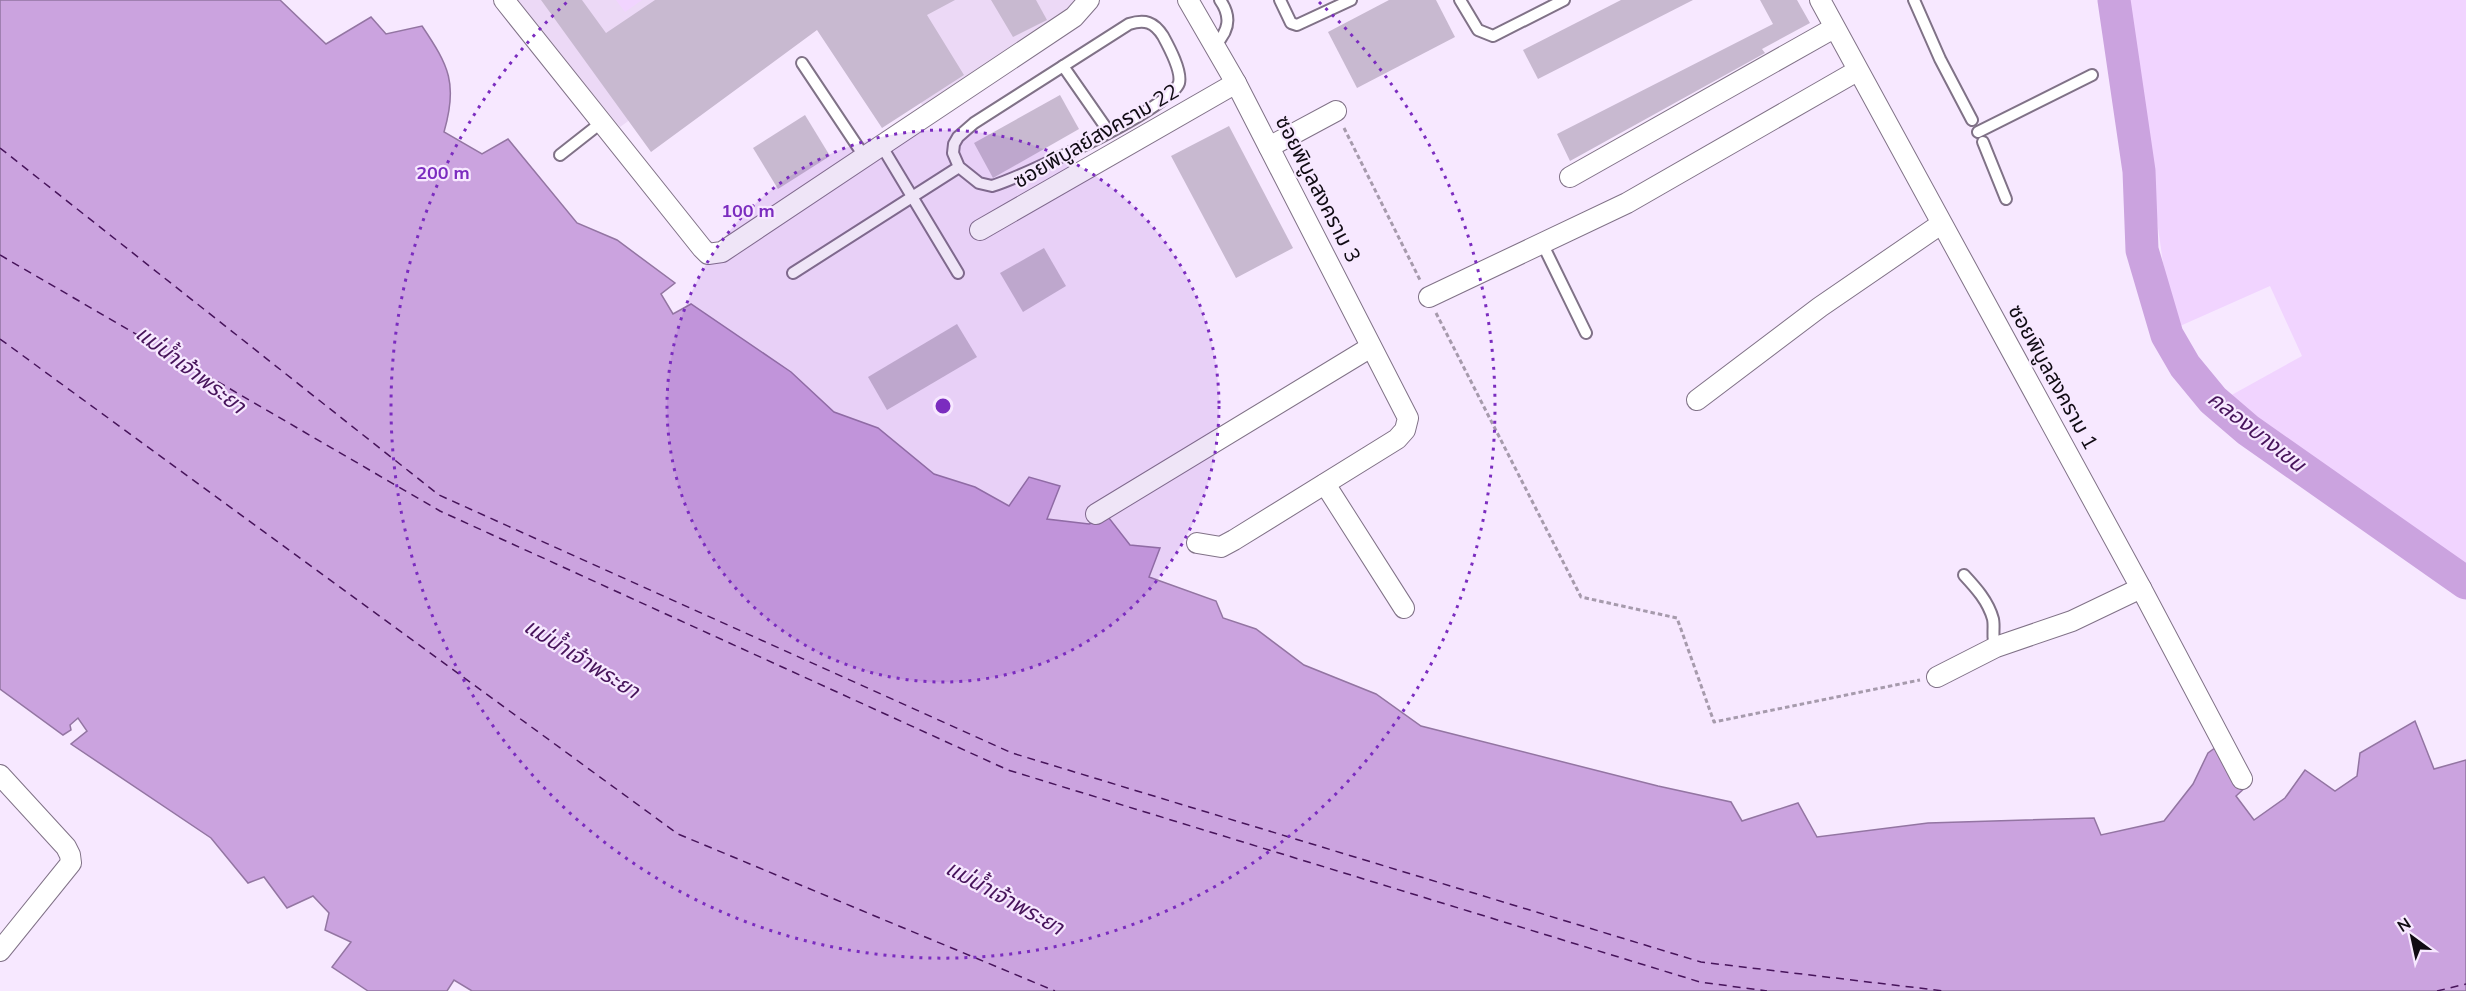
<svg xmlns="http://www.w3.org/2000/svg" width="2466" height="991" viewBox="0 0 2466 991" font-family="Mulish,'Noto Sans Thai',sans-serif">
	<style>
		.built { fill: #ecd9f6 }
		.green { fill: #f1d4ff }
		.water { fill: #cba3df; stroke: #9375a2; stroke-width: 1.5 }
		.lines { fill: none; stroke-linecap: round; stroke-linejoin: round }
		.river { stroke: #cba3df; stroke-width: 33 }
		.ferry { stroke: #47145b; stroke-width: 1.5; stroke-dasharray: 8 6; stroke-linecap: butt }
		.building { fill: #c8b9d0 }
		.lane-casing { stroke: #807287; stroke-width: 14 }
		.street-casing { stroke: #807287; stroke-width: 22 }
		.path { stroke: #a69aac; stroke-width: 3; stroke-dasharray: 4.5 3; stroke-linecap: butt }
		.lane { stroke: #fff; stroke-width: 10 }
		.street { stroke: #fff; stroke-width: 20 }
		.ring { fill: none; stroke: #7b2cbf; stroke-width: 3; stroke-dasharray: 3 6 }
		.labels { text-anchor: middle; stroke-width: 4.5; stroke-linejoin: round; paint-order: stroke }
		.street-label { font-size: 21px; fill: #100b13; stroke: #f7e8ff }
		.water-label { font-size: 22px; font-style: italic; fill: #47145b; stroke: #f7e8ff }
		.centre { fill: #7b2cbf; stroke: #f7e8ff; stroke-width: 3 }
		.ring-label { font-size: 18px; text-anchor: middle; font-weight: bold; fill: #7b2cbf; stroke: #f7e8ff; stroke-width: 4.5; stroke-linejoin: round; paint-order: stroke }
	</style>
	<rect width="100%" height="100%" fill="#f7e8ff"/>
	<g class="built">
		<path d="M 516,0 L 795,0 L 620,127 Z"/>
		<path d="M 852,0 L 1078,0 L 1069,13 L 923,106 Z"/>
	</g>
	<g class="green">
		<path d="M 616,0 L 642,0 L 625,12 Z"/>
		<path d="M 2126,0 L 2466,0 L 2466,570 L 2255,422 L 2228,397 L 2302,356 L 2270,286 L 2180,326 L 2176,319 L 2163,263 Z"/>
	</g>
	<path class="water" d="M 0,0 L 280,0 L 326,44 L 371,17 L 386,34 L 422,26 C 449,66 458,84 444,132 L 482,154 L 508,139 L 577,223 L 617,240 L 675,283 L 661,294 L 673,314 L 691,304 L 791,372 L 834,412 L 878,428 L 934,474 L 975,487 L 1009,506 L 1029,477 L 1060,486 L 1047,519 L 1089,524 L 1109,518 L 1130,545 L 1160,548 L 1149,577 L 1216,601 L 1223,618 L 1256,629 L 1304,665 L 1376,694 L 1421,726 L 1658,786 L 1731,802 L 1742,821 L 1798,803 L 1817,837 L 1928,823 L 2094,818 L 2101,835 L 2164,821 L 2193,784 L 2208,753 L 2223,742 L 2249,784 L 2236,796 L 2254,820 L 2285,798 L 2305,770 L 2335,791 L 2357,776 L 2360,753 L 2415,721 L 2434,769 L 2466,760 L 2466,991 L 472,991 L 454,980 L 447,991 L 368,991 L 332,967 L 351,942 L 325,930 L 329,913 L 313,896 L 287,908 L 264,877 L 248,883 L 211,838 L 71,744 L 87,731 L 78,718 L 70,725 L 71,730 L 63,735 L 0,689 Z"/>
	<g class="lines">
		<path class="river" d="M 2114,0 L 2139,171 L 2142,250 L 2167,335 L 2185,366 L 2213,400 L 2248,430 L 2466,583"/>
		<g class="ferry">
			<path d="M 0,148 L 439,495 L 1012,753 L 1701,962 L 1944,991"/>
			<path d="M 0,255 L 440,511 L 1008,770 L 1700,982 L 1767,991"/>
			<path d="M 0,339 L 678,834 L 1055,991"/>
			<path d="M 2437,991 L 2466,984"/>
		</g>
	</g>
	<g class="building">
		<path d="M 541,0 L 582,0 L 606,33 L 655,0 L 955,0 L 927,15 L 964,75 L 882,128 L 817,30 L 651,152 Z"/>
		<path d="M 991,0 L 1036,0 L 1047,20 L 1013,37 Z"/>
		<path d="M 1389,0 L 1436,0 L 1455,37 L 1357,88 L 1328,32 Z"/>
		<path d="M 1621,0 L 1693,0 L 1538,79 L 1523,50 Z"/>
		<path d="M 1760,0 L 1797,0 L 1810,23 L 1762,49 L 1765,53 L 1570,161 L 1557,134 L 1773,24 Z"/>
		<path d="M 1060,95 L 1079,129 L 993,178 L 974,143 Z"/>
		<path d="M 805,115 L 830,156 L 778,189 L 753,148 Z"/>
		<path d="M 1229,126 L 1293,248 L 1236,278 L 1171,156 Z"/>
		<path d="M 1044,248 L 1066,286 L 1023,312 L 1000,273 Z"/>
		<path d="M 957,324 L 977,357 L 887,410 L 868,377 Z"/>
	</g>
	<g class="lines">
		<defs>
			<g id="lane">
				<path d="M 1280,0 L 1291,23 L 1297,25 L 1351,0"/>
				<path d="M 1460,0 L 1478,30 L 1493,36 L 1564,0"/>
				<path d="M 1914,0 L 1940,59 L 1972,120"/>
				<path d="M 1215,45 C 1229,31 1232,17 1220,0"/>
				<path d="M 802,63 L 864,156"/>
				<path d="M 1063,66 L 1109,132"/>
				<path d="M 1978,132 L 2092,75"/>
				<path d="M 1983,142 L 2006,199"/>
				<path d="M 881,145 L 958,273"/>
				<path d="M 560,155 L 602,122"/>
				<path d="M 1542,243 L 1586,333"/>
				<path d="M 793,273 L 959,167 L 953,153 L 954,144 L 958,137 L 974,123 L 1129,24 C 1145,19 1154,22 1163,36 C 1169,47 1182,71 1179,83 C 1171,108 1022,177 992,186 L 979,183 L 959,167"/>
				<path d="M 1964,575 C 1976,588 1988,601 1993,619 C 1995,629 1991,639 1996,647"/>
			</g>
			<g id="street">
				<path d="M 504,0 L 702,248 L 708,254 L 722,252 L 1074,17 L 1089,0"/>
				<path d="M 1188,0 L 1236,83 L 1408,418 L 1405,430 L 1397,439 L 1234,540 L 1221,547 L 1197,543"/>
				<path d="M 1820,0 L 2141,588 L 2242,779"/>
				<path d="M 1269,147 L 1336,111"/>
				<path d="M 1570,177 L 1834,28"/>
				<path d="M 980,230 L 1236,83"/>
				<path d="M 1429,297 L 1627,203 L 1857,71"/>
				<path d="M 1697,400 L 1820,307 L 1941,224"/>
				<path d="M 1325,484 L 1404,608"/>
				<path d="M 1096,514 L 1371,347"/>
				<path d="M 1937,677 L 1996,647 L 2072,621 L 2141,588"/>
				<path d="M 0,775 L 66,847 L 70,855 L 71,863 L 0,951"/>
			</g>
		</defs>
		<use href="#lane" class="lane-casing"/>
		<use href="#street" class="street-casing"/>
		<g class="path">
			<path d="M 1344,128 L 1420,280"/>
			<path d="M 1436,313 L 1581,597 L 1677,618 L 1714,722 L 1920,680"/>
		</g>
		<use href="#lane" class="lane"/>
		<use href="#street" class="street"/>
	</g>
	<circle cx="943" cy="406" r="276" fill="#7b2cbf" fill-opacity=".12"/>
	<g class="ring">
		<circle cx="943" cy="406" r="276"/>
		<path d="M1319 2A552 552 0 1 1 567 2"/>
	</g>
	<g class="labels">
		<g class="street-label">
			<text transform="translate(1096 136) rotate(-30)" y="7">ซอยพิบูลย์สงคราม 22</text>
			<text transform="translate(1318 189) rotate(63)" y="7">ซอยพิบูลสงคราม 3</text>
			<text transform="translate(2053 377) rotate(61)" y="7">ซอยพิบูลสงคราม 1</text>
		</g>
		<g class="water-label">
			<text transform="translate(191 369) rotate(37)" y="8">แม่น้ำเจ้าพระยา</text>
			<text transform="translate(2257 431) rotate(38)" y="8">คลองบางเขน</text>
			<text transform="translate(582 658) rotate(32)" y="8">แม่น้ำเจ้าพระยา</text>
			<text transform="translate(1005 897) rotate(29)" y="8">แม่น้ำเจ้าพระยา</text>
		</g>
	</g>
	<circle cx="943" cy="406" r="9" class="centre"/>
	<g class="ring-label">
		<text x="443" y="179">200 m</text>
		<text x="748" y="217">100 m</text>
	</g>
	<g transform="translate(2412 937) rotate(327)" stroke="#f7e8ff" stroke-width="4.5" paint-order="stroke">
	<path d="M0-4.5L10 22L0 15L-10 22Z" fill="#100b13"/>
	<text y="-9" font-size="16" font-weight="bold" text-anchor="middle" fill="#100b13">N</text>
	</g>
</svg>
